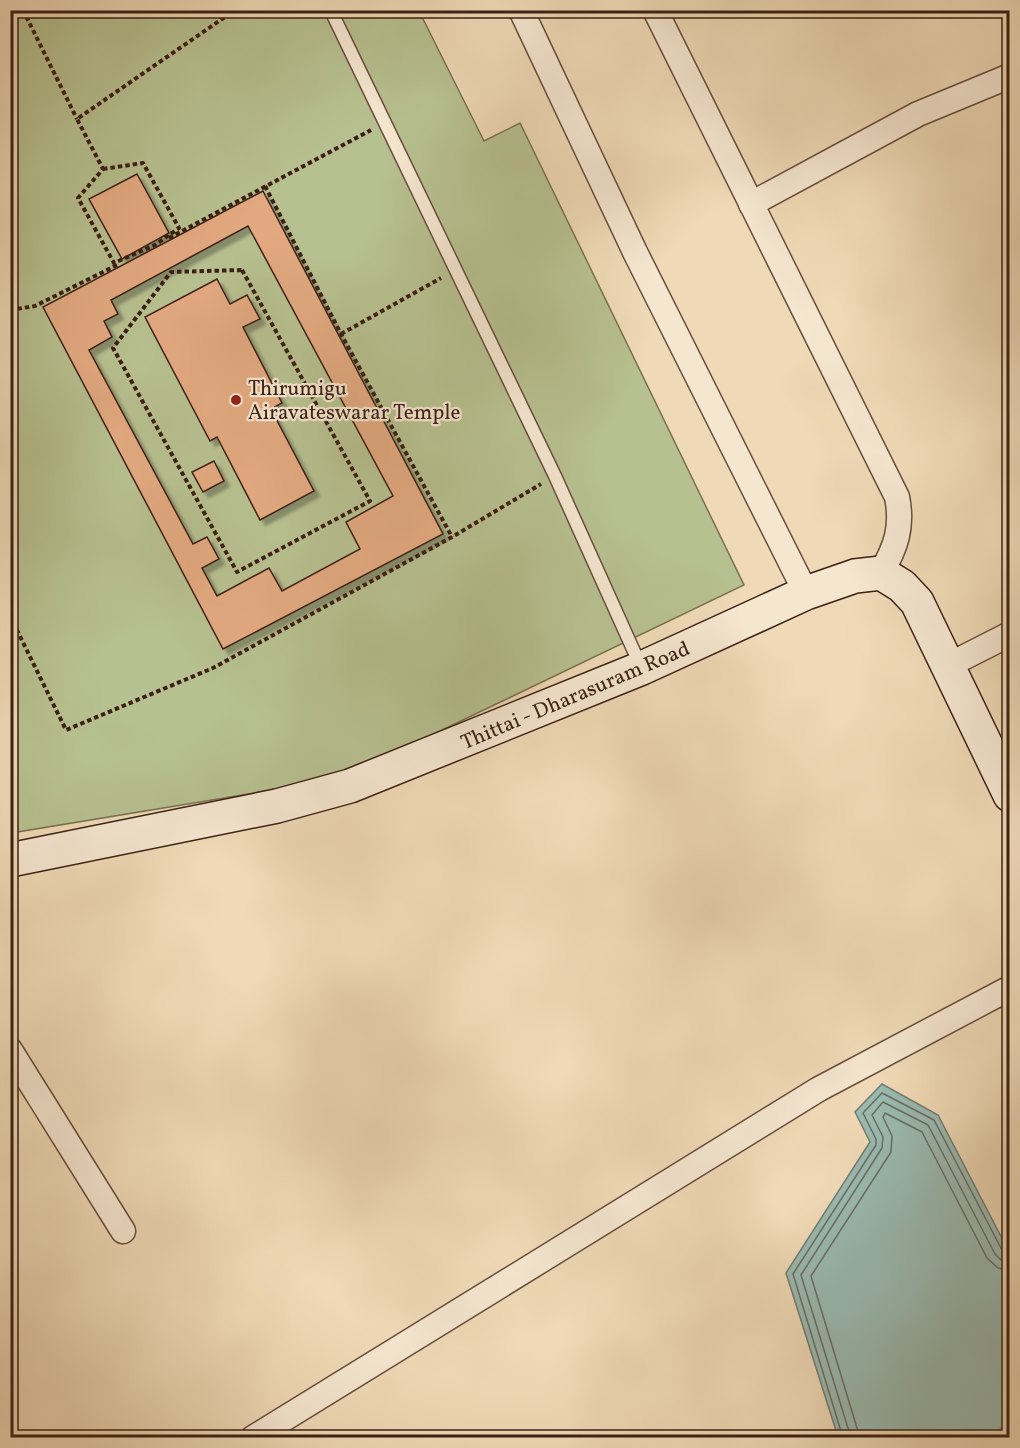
<svg xmlns="http://www.w3.org/2000/svg" width="1020" height="1448" viewBox="0 0 1020 1448" font-family="Vollkorn,serif">
	<style>
		.green { fill: #b7c090; stroke: #7a7052; stroke-width: 1.5 }
		.water { fill: #9abab1; stroke: #747c73; stroke-width: 1.5 }
		.lines { fill: none; stroke-linecap: round; stroke-linejoin: round }
		.shore { stroke: #6b6d63; stroke-width: 1.5 }
		.building { fill: #e2a980; stroke: #3c2015; stroke-width: 1.5; fill-rule: evenodd; filter: url(#shadow) }
		.service-casing { stroke: #694e3d; stroke-width: 15 }
		.minor-casing { stroke: #694e3d; stroke-width: 27 }
		.secondary-casing { stroke: #3c2015; stroke-width: 36 }
		.path { stroke: #3c2015; stroke-width: 4; stroke-dasharray: 4.5 3; stroke-linecap: butt }
		.service { stroke: #f5e6d0; stroke-width: 12 }
		.minor { stroke: #f5e6d0; stroke-width: 24 }
		.secondary { stroke: #f5e6d0; stroke-width: 33 }
		.poi-dot { fill: #8f2418; stroke: #f5e6d0; stroke-width: 2 }
		.labels { text-anchor: middle; stroke-width: 4.5; stroke-linejoin: round; paint-order: stroke }
		.poi-label { font-size: 21px; fill: #3c2015; stroke: #f5e6d0; text-anchor: start }
		.street-label { font-size: 21px; fill: #3c2015; stroke: #f5e6d0 }
	</style>
	<defs>
		<filter id="shadow"><feDropShadow dx="5.5" dy="5.5" stdDeviation="1.5" flood-color="#0004"/></filter>
	</defs>
	<rect width="100%" height="100%" fill="#efd9b6"/>
	<filter id="stains"><feTurbulence type="fractalNoise" baseFrequency=".00333" numOctaves="4"/><feColorMatrix values="0 0 0 0 .2 0 0 0 0 .09 0 0 0 0 .02 0 0 0 .5 -.17"/></filter>
	<radialGradient id="worn" r=".72"><stop offset=".6" stop-color="#630" stop-opacity="0"/><stop offset="1" stop-color="#630" stop-opacity=".3"/></radialGradient>
	<path class="green" d="M 11,11 L 419,11 L 484,141 L 520,123 L 744,585 L 340,779 L 11,833 Z"/>
	<path class="water" d="M 882,1084 L 938,1115 L 1009,1252 L 1009,1424 L 988,1437 L 838,1437 L 786,1273 L 870,1142 L 855,1112 Z"/>
	<g class="lines">
		<g class="shore">
			<path d="M 843,1438 L 793,1274 L 876,1145 L 876,1139 L 863,1113 L 882,1093 L 934,1120 L 1002,1250 L 1010,1253"/>
			<path d="M 851,1438 L 801,1275 L 882,1148 L 883,1137 L 872,1115 L 883,1102 L 928,1125 L 995,1254 L 1001,1260 L 1010,1261"/>
			<path d="M 860,1438 L 811,1276 L 891,1152 L 892,1136 L 883,1117 L 885,1113 L 922,1132 L 987,1258 L 998,1268 L 1010,1270"/>
		</g>
	</g>
	<g class="building">
		<path d="M 137,174 L 169,233 L 122,259 L 89,199 Z"/>
		<path d="M 263,191 L 443,534 L 223,649 L 43,307 ZM 248,226 L 393,496 L 346,522 L 360,549 L 282,591 L 269,568 L 217,596 L 202,568 L 219,559 L 207,537 L 193,544 L 89,350 L 112,337 L 104,321 L 118,314 L 111,300 Z"/>
		<path d="M 217,279 L 230,304 L 247,295 L 260,319 L 243,327 L 282,403 L 271,409 L 314,491 L 260,520 L 217,437 L 210,441 L 145,317 Z"/>
		<path d="M 214,461 L 224,481 L 203,492 L 192,472 Z"/>
	</g>
	<g class="lines">
		<defs>
			<path id="service" d="M 334,17 L 555,476 L 641,667"/>
			<g id="minor">
				<path d="M 521,10 L 635,252 L 806,593"/>
				<path d="M 655,10 L 897,497 C 903,527 896,547 881,573"/>
				<path d="M 751,204 L 918,114 L 1010,76"/>
				<path d="M 949,665 L 1010,634"/>
				<path d="M 10,1050 L 123,1231"/>
				<path d="M 253,1438 L 819,1089 L 1010,988"/>
			</g>
			<path id="secondary" d="M 10,860 L 277,806 L 350,786 L 642,668 L 806,593 L 855,576 L 881,573 L 902,586 L 917,602 L 1010,795"/>
		</defs>
		<use href="#service" class="service-casing"/>
		<use href="#minor" class="minor-casing"/>
		<use href="#secondary" class="secondary-casing"/>
		<g class="path">
			<path d="M 23,10 L 77,119"/>
			<path d="M 430,11 L 431,10"/>
			<path d="M 103,169 L 143,163 L 179,228 L 155,245 L 114,263 L 78,198 L 103,169 L 77,119 L 235,10"/>
			<path d="M 265,186 L 341,334 L 452,537"/>
			<path d="M 169,238 L 371,130"/>
			<path d="M 242,270 L 370,501 L 237,572 L 113,348 L 171,272 Z"/>
			<path d="M 10,310 L 35,306 L 117,265"/>
			<path d="M 341,334 L 441,278"/>
			<path d="M 10,616 L 66,730 L 213,668 L 452,537 L 541,484"/>
		</g>
		<use href="#service" class="service"/>
		<use href="#minor" class="minor"/>
		<use href="#secondary" class="secondary"/>
	</g>
	<circle class="poi-dot" cx="236" cy="400" r="6"/>
	<g class="labels">
		<g class="poi-label">
			<text x="248" y="395">Thirumigu<tspan x="248" dy="24">Airavateswarar Temple</tspan></text>
		</g>
		<g class="street-label">
			<text transform="translate(575 695) rotate(-23)" y="7">Thittai - Dharasuram Road</text>
		</g>
	</g>
	<rect width="1020" height="1448" fill="none" stroke="#efd9b6" stroke-width="36"/>
	<rect x="12" y="12" width="996" height="1424" fill="none" stroke="#3c2015" stroke-width="3"/>
	<rect x="18" y="18" width="984" height="1412" fill="none" stroke="#3c2015" stroke-width="1.5"/>
	<rect width="100%" height="100%" filter="url(#stains)"/>
	<rect width="100%" height="100%" fill="url(#worn)"/>
</svg>
